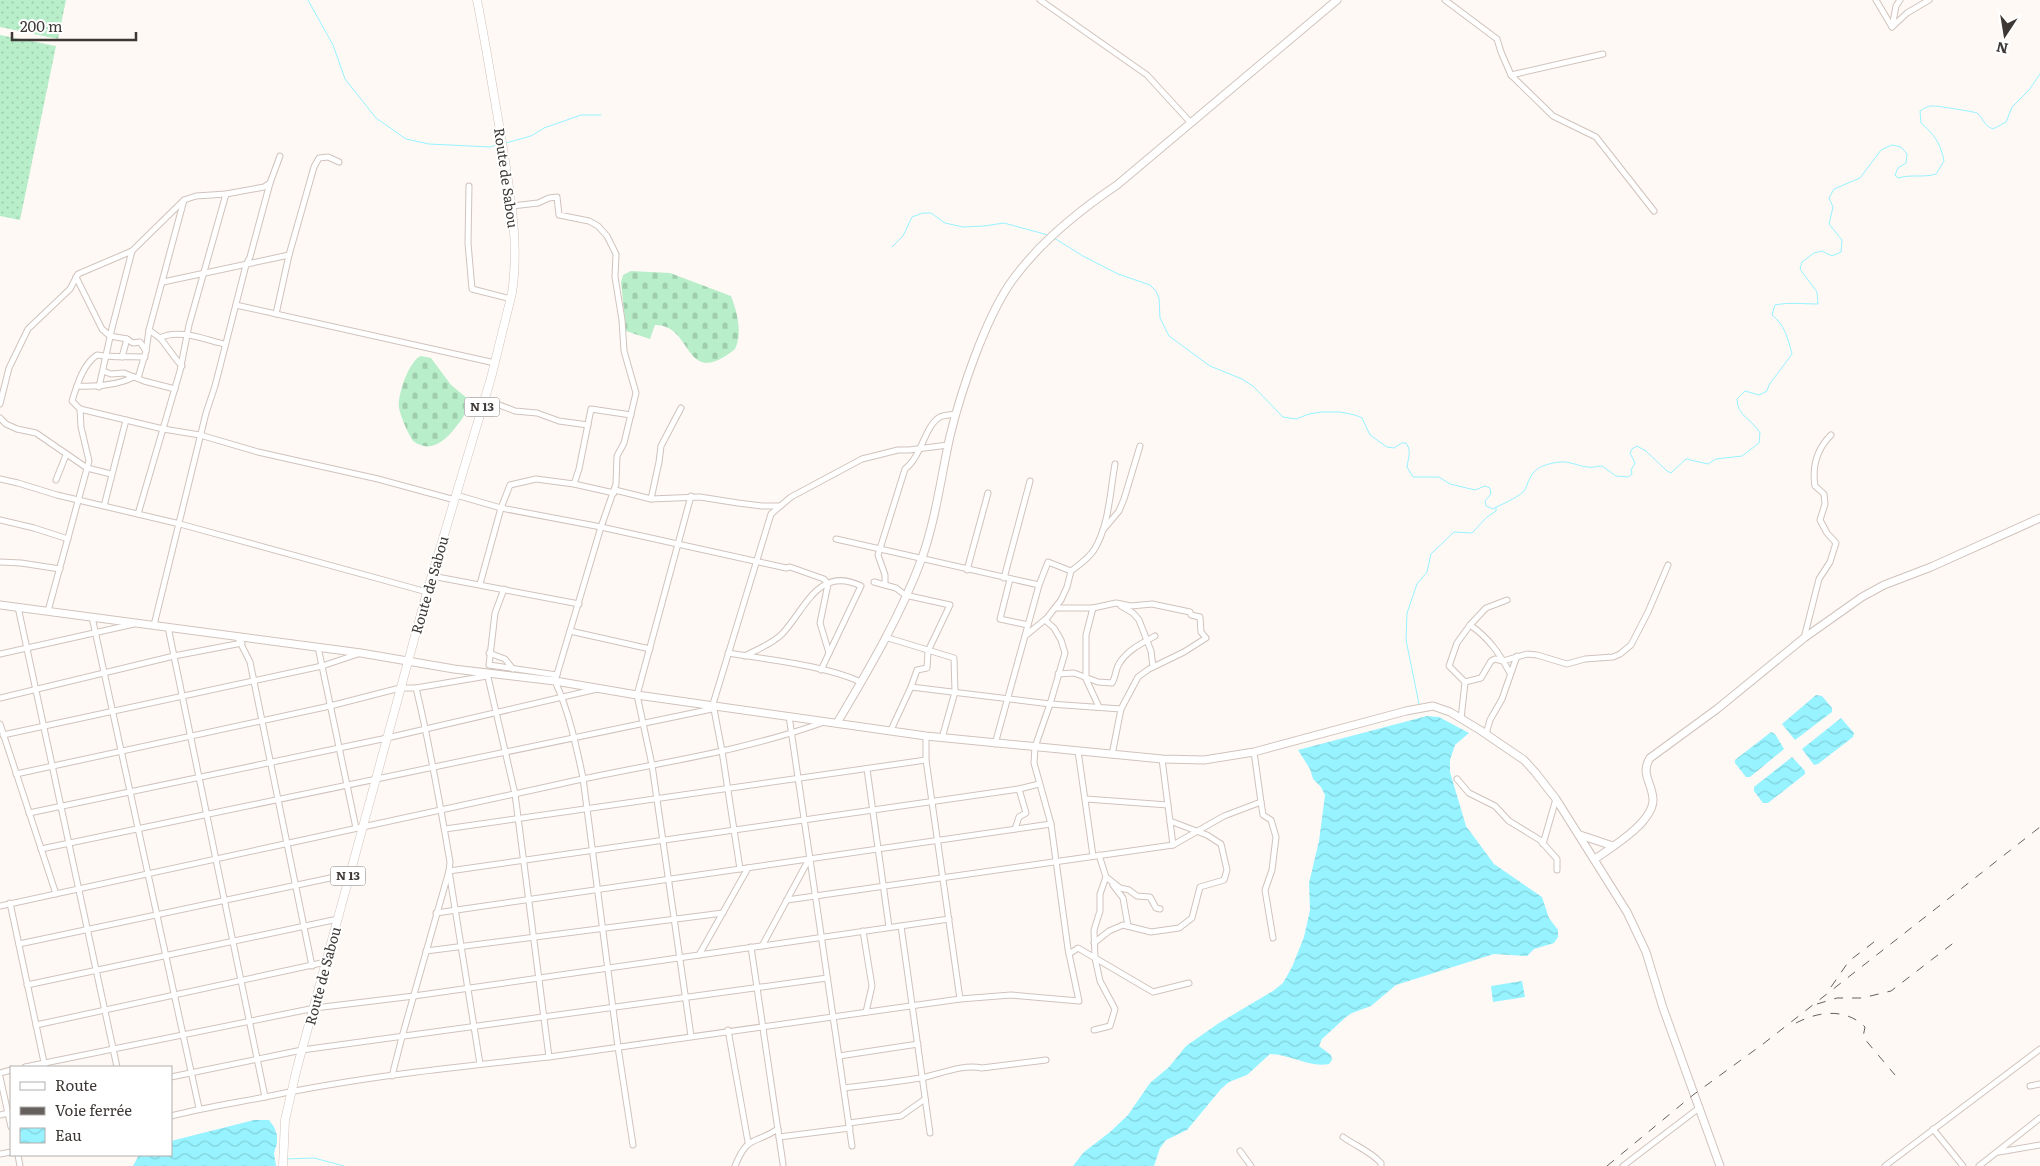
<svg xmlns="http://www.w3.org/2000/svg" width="2040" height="1166" viewBox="0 0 2040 1166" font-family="Literata,serif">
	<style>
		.grass { fill: url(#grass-dots) }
		.cemetery { fill: url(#cemetery-stones) }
		.water { fill: url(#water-waves) }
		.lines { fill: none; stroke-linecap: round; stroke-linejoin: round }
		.stream { stroke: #96f3ff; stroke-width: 1 }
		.street-casing { stroke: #d0c3bc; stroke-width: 7 }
		.secondary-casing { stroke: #d0c3bc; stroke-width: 9 }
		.primary-casing { stroke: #d0c3bc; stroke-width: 9 }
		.street { stroke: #fff; stroke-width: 5 }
		.secondary { stroke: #fff; stroke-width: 7 }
		.primary { stroke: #fff; stroke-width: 8 }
		.rail { stroke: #66615e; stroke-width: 1; stroke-dasharray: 9 9; stroke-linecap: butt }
		.labels { text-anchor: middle; stroke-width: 4; stroke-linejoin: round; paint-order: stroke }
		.shield { fill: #fff; stroke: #777472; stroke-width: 1 }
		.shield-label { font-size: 12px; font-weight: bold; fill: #3d3835 }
		.street-label { font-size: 14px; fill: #3d3835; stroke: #fff }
	</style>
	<defs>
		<pattern id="grass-dots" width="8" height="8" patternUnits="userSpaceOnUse" patternTransform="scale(1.25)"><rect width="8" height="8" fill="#b8eec9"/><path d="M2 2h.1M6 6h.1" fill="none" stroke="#9fcdad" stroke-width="1.8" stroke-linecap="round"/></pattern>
		<pattern id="cemetery-stones" width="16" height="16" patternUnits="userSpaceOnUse" patternTransform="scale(1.25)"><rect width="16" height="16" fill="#b8eec9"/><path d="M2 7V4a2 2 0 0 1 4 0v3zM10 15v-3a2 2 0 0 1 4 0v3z" fill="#9fcdad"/></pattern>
		<pattern id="water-waves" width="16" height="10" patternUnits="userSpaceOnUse" patternTransform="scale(1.25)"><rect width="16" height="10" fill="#96f3ff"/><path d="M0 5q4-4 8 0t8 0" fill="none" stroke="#82d1db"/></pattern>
	</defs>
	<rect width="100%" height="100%" fill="#fff9f6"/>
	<g class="grass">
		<path d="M 0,0 L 66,0 L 58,39 L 0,27 Z"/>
		<path d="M 0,35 L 56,46 L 20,220 L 0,216 Z"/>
	</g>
	<g class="cemetery">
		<path d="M 631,271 L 670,273 L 731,296 C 737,311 743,334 735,349 C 683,391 694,324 655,325 L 650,339 L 626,331 L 621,282 L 623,275 Z"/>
		<path d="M 421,356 L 431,358 L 451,385 L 473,403 C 460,420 440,461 413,441 C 408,433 401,418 399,408 C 397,396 409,360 421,356 Z"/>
	</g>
	<g class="water">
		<path d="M 1816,695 L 1822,696 L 1832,708 L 1832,712 L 1795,740 L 1782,724 Z"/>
		<path d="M 1427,716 L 1439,717 L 1469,733 L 1455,745 L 1450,760 L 1450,772 L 1466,826 L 1494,864 L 1542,897 L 1549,918 L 1558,930 L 1558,937 L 1554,943 L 1534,949 L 1527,956 L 1494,954 L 1396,985 L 1371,1006 L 1352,1013 L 1346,1017 L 1322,1039 L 1319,1046 L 1331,1055 L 1332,1060 L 1329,1064 C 1309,1068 1290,1054 1270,1054 L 1247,1075 L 1229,1082 L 1221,1089 L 1187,1130 L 1166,1140 L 1160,1148 L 1154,1166 L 1073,1166 L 1084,1152 L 1110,1132 L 1128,1115 L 1150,1083 L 1169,1067 L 1186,1046 L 1219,1023 L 1273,991 L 1283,983 L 1292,967 L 1304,937 L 1310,910 L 1309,883 L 1319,841 L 1325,795 L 1321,787 L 1313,779 L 1310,769 L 1298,750 Z"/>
		<path d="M 1841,718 L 1854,733 L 1853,737 L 1818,764 L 1814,765 L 1802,749 Z"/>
		<path d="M 1771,732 L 1775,734 L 1784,749 L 1750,777 L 1746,777 L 1735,763 L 1735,760 Z"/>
		<path d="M 1792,757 L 1805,771 L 1805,774 L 1768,803 L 1763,803 L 1754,791 L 1754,787 Z"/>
		<path d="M 1522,981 L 1525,997 L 1493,1002 L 1491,986 Z"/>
		<path d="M 254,1120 L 269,1120 L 274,1127 L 277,1135 L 277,1143 L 274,1153 L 276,1166 L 133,1166 L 139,1155 L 171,1155 L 171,1141 Z"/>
	</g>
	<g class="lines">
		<g class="stream">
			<path d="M 308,0 L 333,45 L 345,79 L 376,118 L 406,139 L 429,144 L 490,147 L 500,144"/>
			<path d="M 506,143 L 531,136 L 544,128 L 581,115 L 601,115"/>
			<path d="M 1054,238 L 1083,256 L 1118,274 L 1150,285 L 1156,291 L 1159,298 L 1160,318 L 1169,336 L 1210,366 L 1242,379 L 1253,386 L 1283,417 L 1296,419 L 1309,414 L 1321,412 L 1340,412 L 1355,415 L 1362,418 L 1370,435 L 1387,447 L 1394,448 L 1402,443 L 1406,443 C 1412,451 1408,458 1407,467 L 1413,477 L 1439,477 L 1450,484 L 1475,490 L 1485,486 L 1490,488 L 1491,494 L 1485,501 L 1486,506 L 1493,509 C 1500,505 1517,498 1523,492 C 1527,488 1527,483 1530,478 C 1534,467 1549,463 1560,462 C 1569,461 1578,466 1587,467 C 1593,468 1597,466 1602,466 L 1616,476 L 1628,477 L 1632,474 L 1631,470 L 1635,463 L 1630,453 L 1632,449 L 1637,446 L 1646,451 L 1667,471 L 1671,473 L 1686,459 L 1708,464 L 1716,459 L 1742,456 L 1759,443 L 1760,433 C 1752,419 1737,416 1737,399 L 1745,391 L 1759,395 L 1767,391 L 1769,385 L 1792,354 C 1788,339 1785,325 1772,315 L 1775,305 C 1789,302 1803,304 1818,304 L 1817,292 L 1800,269 L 1802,262 L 1814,253 L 1822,251 L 1832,256 L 1841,252 L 1842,240 L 1829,224 L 1833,207 L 1829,198 L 1834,189 L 1860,178 L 1881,150 L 1892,145 L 1901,147 L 1907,154 L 1906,163 L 1898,168 L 1895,175 L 1898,178 C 1911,174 1923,178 1936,174 L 1944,161 C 1941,144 1934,134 1921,123 L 1920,111 C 1923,109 1928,106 1931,106 C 1934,105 1975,112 1977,113 C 1985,120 1982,124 1993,129 L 2006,122 L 2012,107 L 2029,90 L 2040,74"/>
			<path d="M 892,247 L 903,236 L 912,217 L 923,213 L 931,213 L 945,223 L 963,227 L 984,226 L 1004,223 L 1048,235"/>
			<path d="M 1419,704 L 1406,640 L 1407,613 L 1417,584 L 1427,572 L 1431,554 L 1454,532 L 1472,533 L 1487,517 L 1496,511 L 1496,507"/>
			<path d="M 286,1159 L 314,1158 L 344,1166"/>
		</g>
		<defs>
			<g id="street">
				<path d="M 1040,0 L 1147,75 L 1190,122"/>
				<path d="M 1445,0 L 1497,39 L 1501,52 L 1511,75"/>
				<path d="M 1876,0 L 1892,27 L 1896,6 L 1900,0"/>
				<path d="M 1892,27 L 1907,13 L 1929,0"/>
				<path d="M 1603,54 L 1511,75 L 1553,116 L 1596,137 L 1654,211"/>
				<path d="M 469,186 L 468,243 L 472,289 L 511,299"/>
				<path d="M 512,206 L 538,203 L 549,198 L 557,197 L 559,215 L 589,221 L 598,226 L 607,236 L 616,254 L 615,277 L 622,320 L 624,351 L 636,393 L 624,443 L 617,456 L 616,484 L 601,527 L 555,681 C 569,712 576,745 583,778 L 618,1047 L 633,1145"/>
				<path d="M 76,277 L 102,329 L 110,336 L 127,339 L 133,343 L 140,342 L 146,351"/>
				<path d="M 163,282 L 289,255"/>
				<path d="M 236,305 L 495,363"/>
				<path d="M 276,314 L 289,255 L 314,167 L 319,158 L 328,157 L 339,162"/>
				<path d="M 149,330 L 160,338 C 178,328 206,340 224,344"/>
				<path d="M 160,338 C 168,347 173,357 182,366"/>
				<path d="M 122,357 L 127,339"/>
				<path d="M 103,371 L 111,374 L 124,373 L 144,381 L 175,389"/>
				<path d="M 138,378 L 146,351 L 149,330 L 184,200"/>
				<path d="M 77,386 C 97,387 116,386 134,377"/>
				<path d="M 99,387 L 112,328 L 132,251"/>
				<path d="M 484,399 L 515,411 L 537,413 L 559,421 L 588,425"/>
				<path d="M 0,404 L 9,368 L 28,329 L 70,289 L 78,274 L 132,251 L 184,200 L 196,196 L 226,194 L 264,187 L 270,183"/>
				<path d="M 80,409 L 72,401 C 77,385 83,364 97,355 C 116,358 127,356 145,357"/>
				<path d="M 0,418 L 6,424 L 17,429 L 36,433 L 87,468 L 111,474"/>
				<path d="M 0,479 L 18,483 L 57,495 L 180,524 L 427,592"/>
				<path d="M 56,480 L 66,455"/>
				<path d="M 574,484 L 579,469 L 591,409 L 631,415"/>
				<path d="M 615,490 L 651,499 L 700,497 L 738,503 L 762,506 L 780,506"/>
				<path d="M 456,495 L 501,508 L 601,527 L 786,568 L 790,567 L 824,579 L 828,584 L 820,623 L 829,653"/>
				<path d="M 691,496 L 637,695 L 652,765 L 691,1036"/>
				<path d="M 651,499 L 659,462 L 661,446 L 681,408"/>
				<path d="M 104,506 L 126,420"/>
				<path d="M 138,514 L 180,371 L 189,325 L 226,194"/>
				<path d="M 0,520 L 34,528 L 68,539"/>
				<path d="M 1103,530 L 1119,511 L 1124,499 L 1140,446"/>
				<path d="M 836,539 L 1039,585"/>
				<path d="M 0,562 L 21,563 L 60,569"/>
				<path d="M 967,570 L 988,493"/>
				<path d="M 432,576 L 579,604"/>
				<path d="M 1004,578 L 1030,481"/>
				<path d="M 1010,579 L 1000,619 L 1028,625"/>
				<path d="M 874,582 L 896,588 L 905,595 L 950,605 L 928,651 L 927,668 L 917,670 L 911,687 L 891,730"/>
				<path d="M 480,584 L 501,508 L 510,485 L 536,479 L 574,484 L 614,493"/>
				<path d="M 885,585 L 885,575 L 878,555 L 905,469 C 922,456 925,425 940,417 C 944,415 951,415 956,414"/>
				<path d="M 504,589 L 495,613 L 489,665 L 557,675"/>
				<path d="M 1121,606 L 1133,613 L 1139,620 L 1151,651 L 1153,667"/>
				<path d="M 18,607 L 117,1067"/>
				<path d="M 1055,608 L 1093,608 L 1116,603 L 1131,606 L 1152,604 L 1190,612 L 1191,615 L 1200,617 L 1201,632 L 1206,638 L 1184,652 L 1149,669 L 1138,677 L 1121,709 L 1112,755"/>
				<path d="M 1093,608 L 1086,635 L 1086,679 L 1099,707"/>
				<path d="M 48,611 L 89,461 L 81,427 L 80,409 L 163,429 L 200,435 L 258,452 L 378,479 L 455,500"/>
				<path d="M 92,617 L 199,1108"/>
				<path d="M 154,625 L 206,413 L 215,386 L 246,265 L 250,257 L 270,183 L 280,156"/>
				<path d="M 1470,625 C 1489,638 1499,653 1510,673"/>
				<path d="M 168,627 L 265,1097"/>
				<path d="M 570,631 L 650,649"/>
				<path d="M 237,636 L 250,662 L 312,966"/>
				<path d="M 1025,636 L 1039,585 L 1048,562 L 1071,571 C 1079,565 1088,559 1094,550 C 1109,526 1110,492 1115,464"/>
				<path d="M 885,637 L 954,658 L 955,692 L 942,738"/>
				<path d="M 1804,638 L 1819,579 L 1830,562 L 1836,543 L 1827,533 L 1820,520 L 1825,504 L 1824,494 L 1815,486 C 1812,467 1817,449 1831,435"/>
				<path d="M 318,647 L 356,828"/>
				<path d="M 489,653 L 505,659 L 513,669"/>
				<path d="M 728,653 C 770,660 823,665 861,682"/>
				<path d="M 0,654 L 134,624"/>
				<path d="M 745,656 C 758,649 772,644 782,634 C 805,610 818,565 861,586 L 821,670"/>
				<path d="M 487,673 L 515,794 L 549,1057"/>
				<path d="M 1058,674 L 1074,673 L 1098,682 L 1112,683 C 1116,677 1115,670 1119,664 C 1126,651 1142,643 1155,636"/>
				<path d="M 1465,682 L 1481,678 L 1491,661 L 1495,659 L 1503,661 L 1527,654 L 1537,655 L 1567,664 L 1585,659 L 1613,657 L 1620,654 L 1631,645 L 1648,612 L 1668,565"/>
				<path d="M 911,687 L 1050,704 L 1121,709"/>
				<path d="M 416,688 C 430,745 440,804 450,862 L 449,871 L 480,1064"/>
				<path d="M 0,698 L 174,656 L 242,643"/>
				<path d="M 789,716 L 852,1146"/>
				<path d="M 1461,719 L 1465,682 L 1449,666 L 1457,643 L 1470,625 L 1486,608 L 1507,600"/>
				<path d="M 0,724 L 56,894"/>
				<path d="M 1486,734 L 1490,720 L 1502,699 L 1517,656"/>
				<path d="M 3,735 L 322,666 L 358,654"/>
				<path d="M 926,736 L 926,760 L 960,999"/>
				<path d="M 995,744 L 1025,636 L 1047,618 L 1061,600 L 1067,587 L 1071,571"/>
				<path d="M 1078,751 L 1093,856"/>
				<path d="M 1162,759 L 1173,845"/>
				<path d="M 867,769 L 889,927"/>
				<path d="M 16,774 L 330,706 L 400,688 L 416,688 L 487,676"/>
				<path d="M 1457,779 L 1469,793 L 1495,806 L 1509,821 L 1540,840 L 1557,859 L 1557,870"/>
				<path d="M 1086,799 L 1168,805"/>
				<path d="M 1261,802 L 1263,815 L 1271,820 L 1276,837 L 1272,870 L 1265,890 L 1273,938"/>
				<path d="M 29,813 L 387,738 L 597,689"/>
				<path d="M 445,829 L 926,760"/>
				<path d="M 1015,829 L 1019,817 L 1026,813 L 1019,789"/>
				<path d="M 1543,844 L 1556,799"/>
				<path d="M 41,849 L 712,709"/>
				<path d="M 740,869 L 722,751 L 713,704 L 771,514 L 791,497 L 862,459 L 898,450 L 909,450 L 948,445"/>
				<path d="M 1106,877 L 1120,888 L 1129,890 L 1137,896 L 1150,897 L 1156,908 L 1160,909"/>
				<path d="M 1113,885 L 1123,898 L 1128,926"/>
				<path d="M 787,900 L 1173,845 L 1224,816 L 1261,802 L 1254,752"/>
				<path d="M 10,903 L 45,1067"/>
				<path d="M 0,906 C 187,865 373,825 560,784 C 648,764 739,753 824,722"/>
				<path d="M 436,913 L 1051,824"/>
				<path d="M 901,926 L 930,1133"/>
				<path d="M 863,931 L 872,986 L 866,1012"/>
				<path d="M 1094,943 L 1109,931 L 1123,925 L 1151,932 L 1179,928 L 1192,918 L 1200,887 L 1224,880 L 1227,870 L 1221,844 L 1207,835 L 1170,821"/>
				<path d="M 19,944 L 349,874"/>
				<path d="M 762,946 L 809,859"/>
				<path d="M 751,947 L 783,1164"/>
				<path d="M 426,951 L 723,913"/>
				<path d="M 1069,954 L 1078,948 L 1153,992 L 1189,983"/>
				<path d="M 699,955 L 748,868"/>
				<path d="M 27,985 L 338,919"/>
				<path d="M 36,1025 L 326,962"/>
				<path d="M 728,1030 L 748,1142"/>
				<path d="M 1094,1030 L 1110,1026 L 1115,1009 L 1100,981 L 1095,958 L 1094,930 L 1100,911 L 1100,894 L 1106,877 L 1099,855"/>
				<path d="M 839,1056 L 918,1044"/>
				<path d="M 25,1067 L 315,1008 L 414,996 L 949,919"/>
				<path d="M 0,1073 L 11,1070"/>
				<path d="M 392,1076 L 402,1037 L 449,871 L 1019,789 L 1039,784"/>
				<path d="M 0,1077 L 11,1127"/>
				<path d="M 171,1077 L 302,1050 L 827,978"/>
				<path d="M 2030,1086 L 2040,1084"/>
				<path d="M 844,1088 C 869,1085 896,1082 921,1078 C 941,1074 961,1064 982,1068 L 1046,1060"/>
				<path d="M 0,1115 L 8,1113"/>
				<path d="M 171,1116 C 202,1108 234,1103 265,1097 C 358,1077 454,1067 549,1057 L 960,999 L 1011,995 L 1079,1001 L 1068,949 L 1051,824 L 1034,763 L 1035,747 L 1050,704 L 1065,653 L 1061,640 L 1054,628 L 1045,620"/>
				<path d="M 849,1123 L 901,1116 L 925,1099"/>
				<path d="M 1933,1129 L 1963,1166"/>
				<path d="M 779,1137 L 850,1128"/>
				<path d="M 1343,1137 C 1357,1147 1369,1150 1381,1163 L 1381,1166"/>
				<path d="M 1240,1151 L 1251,1166"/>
				<path d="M 1999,1152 L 2040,1145"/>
				<path d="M 0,1154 L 11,1152"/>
				<path d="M 18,1155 L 20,1166"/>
				<path d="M 735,1166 C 748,1134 754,1145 778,1129"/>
				<path d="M 1623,1166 L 1699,1108"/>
				<path d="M 1885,1166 L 2040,1049"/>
				<path d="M 1979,1166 L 2040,1118"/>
			</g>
			<g id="secondary">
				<path d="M 0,605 L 361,653 L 454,669 L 555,681 L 637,695 L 926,736 L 1162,759 L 1204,760 L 1254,752 L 1406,711 L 1433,706 L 1450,712 L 1480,730 L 1524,760 L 1535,772 L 1556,799 L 1627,912 L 1646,952 L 1663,1008 L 1720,1166"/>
				<path d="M 837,723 C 868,671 901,615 922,558 C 936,518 941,477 950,436 C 961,391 984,323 1009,285 C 1037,244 1077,212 1117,185 L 1337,0"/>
				<path d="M 1580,835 L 1613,846"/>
				<path d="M 1595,859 C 1612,847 1654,822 1653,799 C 1652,782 1640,774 1650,758 L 1717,709 L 1804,638 L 1862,597 L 1884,585 L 1931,567 L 2040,518"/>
			</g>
			<path id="primary" d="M 283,1166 L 285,1120 L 297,1068 L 427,592 L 491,378 L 512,293 C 520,240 509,188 501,136 C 493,91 486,45 477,0"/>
		</defs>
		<use href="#street" class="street-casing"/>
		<use href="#secondary" class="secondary-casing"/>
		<use href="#primary" class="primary-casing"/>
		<use href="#street" class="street"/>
		<use href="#secondary" class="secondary"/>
		<use href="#primary" class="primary"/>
		<g class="rail">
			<path d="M 1831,987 L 1849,961 L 1874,942"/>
			<path d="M 1817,1004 L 1837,998 L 1862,998 L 1891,991 L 1956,941"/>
			<path d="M 1796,1023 C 1819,1011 1846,1008 1865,1027 L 1863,1037 L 1895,1075"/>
			<path d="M 1607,1166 L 1693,1095 L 1763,1044 L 2040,827"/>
		</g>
	</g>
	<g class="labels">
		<g class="shield">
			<rect x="464.5" y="397.5" width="35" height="19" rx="4"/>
			<rect x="330.5" y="866.5" width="35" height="19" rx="4"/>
		</g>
		<g class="shield-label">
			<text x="482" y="411">N 13</text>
			<text x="348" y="880">N 13</text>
		</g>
		<g class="street-label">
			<text transform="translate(506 178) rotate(82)" y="5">Route de Sabou</text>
			<text transform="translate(430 585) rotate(-74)" y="5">Route de Sabou</text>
			<text transform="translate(323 976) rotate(-75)" y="5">Route de Sabou</text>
		</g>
	</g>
	<rect x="10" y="1066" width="162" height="90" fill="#ffffff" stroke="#b1afae"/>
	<rect x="20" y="1082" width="25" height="8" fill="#ffffff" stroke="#b1afae"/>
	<text x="55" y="1091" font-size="15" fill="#3d3835">Route</text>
	<rect x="20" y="1107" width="25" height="8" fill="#66615e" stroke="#b1afae"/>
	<text x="55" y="1116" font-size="15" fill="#3d3835">Voie ferrée</text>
	<rect x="20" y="1128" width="25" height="15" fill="url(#water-waves)" stroke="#b1afae"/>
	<text x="55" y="1141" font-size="15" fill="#3d3835">Eau</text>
	<g transform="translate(2005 35) rotate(192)" stroke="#ffffff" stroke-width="4" paint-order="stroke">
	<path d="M0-4L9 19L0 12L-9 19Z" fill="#3d3835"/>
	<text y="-8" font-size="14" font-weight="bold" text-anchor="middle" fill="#3d3835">N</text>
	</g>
	<path d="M12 32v8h124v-8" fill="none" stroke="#3d3835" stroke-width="2.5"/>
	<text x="20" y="32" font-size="15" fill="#3d3835" stroke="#ffffff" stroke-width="4" paint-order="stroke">200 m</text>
</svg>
